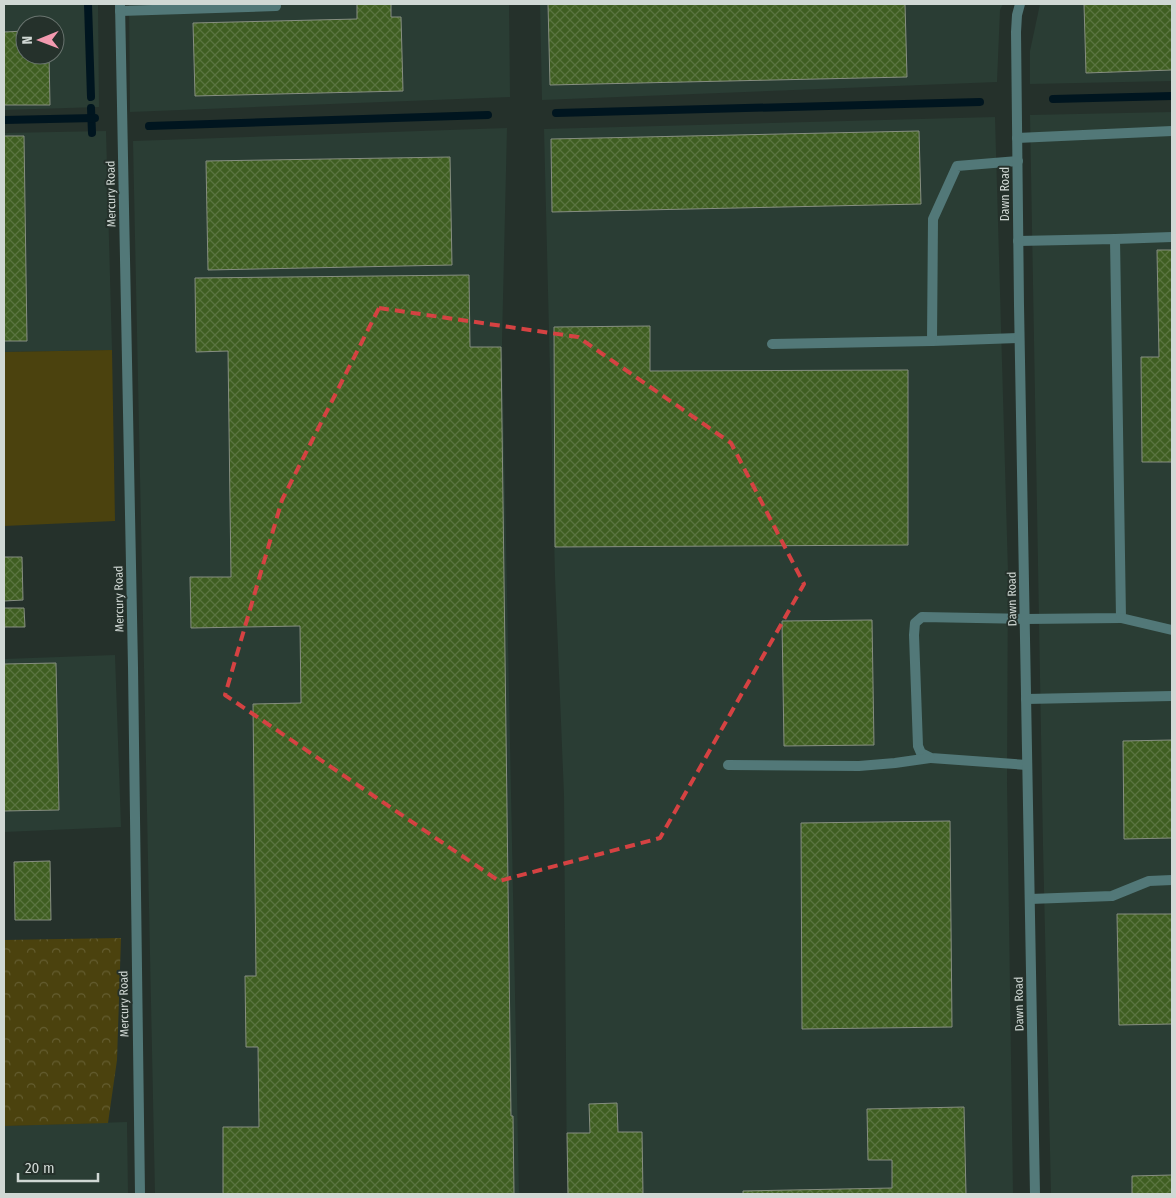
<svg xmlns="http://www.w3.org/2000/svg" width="1176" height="1198" viewBox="0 0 1176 1198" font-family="'Fira Sans Condensed',sans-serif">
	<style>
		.built { fill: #2a3d34; fill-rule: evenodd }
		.grass { fill: #4b420e }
		.forest { fill: url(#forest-crowns) }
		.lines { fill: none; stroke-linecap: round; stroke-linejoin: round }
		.stream { stroke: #00151f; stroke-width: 8 }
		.building { fill: url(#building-cross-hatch); stroke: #868e81 }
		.lane { stroke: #527878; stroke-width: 10 }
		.street { stroke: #527878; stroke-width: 10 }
		.marked { fill: none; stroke: #d54242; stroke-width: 4; stroke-dasharray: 10 6; stroke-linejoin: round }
		.labels { text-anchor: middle; stroke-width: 4; stroke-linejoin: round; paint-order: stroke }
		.street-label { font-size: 12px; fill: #d0d8d4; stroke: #25312b }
	</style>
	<defs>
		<pattern id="forest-crowns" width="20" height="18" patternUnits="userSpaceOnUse" patternTransform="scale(1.25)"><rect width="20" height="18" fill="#4b420e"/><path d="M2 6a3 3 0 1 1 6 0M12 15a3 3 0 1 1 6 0" fill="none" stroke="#645d30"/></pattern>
		<pattern id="building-cross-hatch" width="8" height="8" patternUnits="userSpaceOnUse" patternTransform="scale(1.25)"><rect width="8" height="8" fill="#3f5e21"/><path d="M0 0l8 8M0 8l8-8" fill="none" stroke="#5a7440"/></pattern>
	</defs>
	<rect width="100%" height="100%" fill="#25312b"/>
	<g class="built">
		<path d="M 4,4 L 98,4 L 99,107 L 4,110 ZM 25,25 L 55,25 L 55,55 L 25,55 Z"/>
		<path d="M 129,4 L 509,4 L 510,97 L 130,112 Z"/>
		<path d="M 540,4 L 1003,4 L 1000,10 L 997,82 L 542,100 Z"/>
		<path d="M 1040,4 L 1172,4 L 1172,81 L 1030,84 L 1030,51 Z"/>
		<path d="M 1172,112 L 1172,1194 L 1051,1194 L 1043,845 L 1030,115 Z"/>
		<path d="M 995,117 L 1008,572 L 1007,783 L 1013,1194 L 567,1194 L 564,795 L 555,576 L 544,129 Z"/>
		<path d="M 507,128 L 502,341 L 519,1194 L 155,1194 L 133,141 Z"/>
		<path d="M 106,131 L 112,350 L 4,352 L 4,133 Z"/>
		<path d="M 115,655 L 121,827 L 4,832 L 4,659 Z"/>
		<path d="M 127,1122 L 128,1194 L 4,1194 L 4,1126 Z"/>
	</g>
	<path class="grass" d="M 112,350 L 115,521 L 4,526 L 4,352 Z"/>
	<path class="forest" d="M 121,938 L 117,1060 L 108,1123 L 4,1126 L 4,940 Z"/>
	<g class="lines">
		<g class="stream">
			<path d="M 88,4 L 91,97"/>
			<path d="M 1053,99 L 1172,96"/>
			<path d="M 91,108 L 92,133"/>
			<path d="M 556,113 L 980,102"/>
			<path d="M 4,120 L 95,118"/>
			<path d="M 149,126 L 488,115"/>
		</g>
	</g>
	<g class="building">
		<path d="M 357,4 L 391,4 L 391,17 L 401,17 L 403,91 L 195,96 L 193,23 L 357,19 Z"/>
		<path d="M 548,4 L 905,4 L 907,77 L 550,85 Z"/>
		<path d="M 1084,4 L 1172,4 L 1172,70 L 1086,73 Z"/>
		<path d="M 25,31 L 25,55 L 49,55 L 50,105 L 4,105 L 4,32 Z"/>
		<path d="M 919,131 L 921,204 L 552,212 L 551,139 Z"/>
		<path d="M 4,136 L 24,136 L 27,341 L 4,341 Z"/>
		<path d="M 450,157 L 452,265 L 208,270 L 206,161 Z"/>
		<path d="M 1157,250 L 1172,250 L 1172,462 L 1142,462 L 1141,357 L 1159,357 Z"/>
		<path d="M 469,275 L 470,347 L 501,347 L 511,1116 L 513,1116 L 514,1194 L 223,1194 L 223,1127 L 259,1127 L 258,1047 L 246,1047 L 245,976 L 256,976 L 253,704 L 301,703 L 300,626 L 191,628 L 190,577 L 231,577 L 228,351 L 196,352 L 195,278 Z"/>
		<path d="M 650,326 L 650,371 L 908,370 L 908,545 L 555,547 L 554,327 Z"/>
		<path d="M 4,557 L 22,557 L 23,600 L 4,601 Z"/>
		<path d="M 4,608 L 24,608 L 25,627 L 4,627 Z"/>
		<path d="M 872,620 L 874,745 L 784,746 L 782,621 Z"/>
		<path d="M 56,663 L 59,810 L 4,811 L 4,664 Z"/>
		<path d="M 1172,740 L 1172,838 L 1124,839 L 1123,741 Z"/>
		<path d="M 950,821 L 952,1027 L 802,1029 L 801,823 Z"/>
		<path d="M 50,861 L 51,920 L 15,920 L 14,862 Z"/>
		<path d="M 1117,914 L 1172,914 L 1172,1024 L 1119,1025 Z"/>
		<path d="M 617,1103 L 618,1132 L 642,1132 L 643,1194 L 568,1194 L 567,1133 L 590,1133 L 589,1104 Z"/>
		<path d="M 964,1107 L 966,1194 L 743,1194 L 743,1191 L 892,1188 L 892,1160 L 868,1160 L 867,1109 Z"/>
		<path d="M 1172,1175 L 1172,1194 L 1132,1194 L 1132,1176 Z"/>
	</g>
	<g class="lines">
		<g class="lane">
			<path d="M 120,11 L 276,6"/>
			<path d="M 1017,138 L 1172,131"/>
			<path d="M 1018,161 L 957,166 L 933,219 L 932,341 L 1019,338"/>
			<path d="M 1115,239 L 1172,237"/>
			<path d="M 1018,241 L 1115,239 L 1121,618 L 1025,619 L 922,617 L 915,623 L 914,635 L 918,746 L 921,753 L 931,758 L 1027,765"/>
			<path d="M 772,344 L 932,341"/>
			<path d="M 1121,618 L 1172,630"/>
			<path d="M 1026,699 L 1172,696"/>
			<path d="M 728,765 L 859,766 L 895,763 L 930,758"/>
			<path d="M 1030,899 L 1112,896 L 1149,881 L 1172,880"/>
		</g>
		<g class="street">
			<path d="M 120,4 L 133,667 L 140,1194"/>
			<path d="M 1020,4 L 1017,15 L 1016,32 L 1019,305 L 1035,1194"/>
		</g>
	</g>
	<path class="marked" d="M 379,308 L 578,337 L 731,443 L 804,584 L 660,838 L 499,881 L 225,695 L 282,500 Z"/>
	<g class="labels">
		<g class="street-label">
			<text transform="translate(111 194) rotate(-91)" y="4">Mercury Road</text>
			<text transform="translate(1005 194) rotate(-90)" y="4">Dawn Road</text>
			<text transform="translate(119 599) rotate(-91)" y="4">Mercury Road</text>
			<text transform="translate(1012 599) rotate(-91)" y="4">Dawn Road</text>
			<text transform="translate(124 1004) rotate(-91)" y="4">Mercury Road</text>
			<text transform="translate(1019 1004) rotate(-91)" y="4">Dawn Road</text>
		</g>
	</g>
	<rect width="1176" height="1198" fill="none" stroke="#d0d8d4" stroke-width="10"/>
	<g transform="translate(40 40) rotate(269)"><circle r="24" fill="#25312b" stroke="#69746f"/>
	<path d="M0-4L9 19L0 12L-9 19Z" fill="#f29aaf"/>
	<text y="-8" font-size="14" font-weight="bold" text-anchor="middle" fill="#d0d8d4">N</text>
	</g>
	<path d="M18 1173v8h80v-8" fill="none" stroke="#d0d8d4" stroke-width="2.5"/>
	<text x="25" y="1173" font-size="15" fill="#d0d8d4" stroke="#25312b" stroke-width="4" paint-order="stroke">20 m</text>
</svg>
